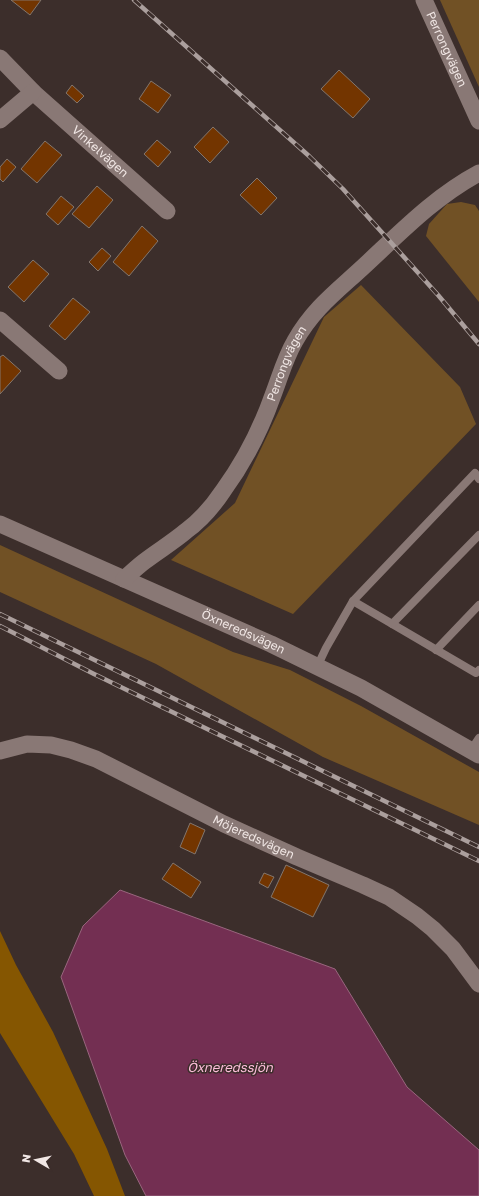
<svg xmlns="http://www.w3.org/2000/svg" width="479" height="1196" viewBox="0 0 479 1196" font-family="'Golos Text',sans-serif">
	<style>
		.green { fill: #715125 }
		.forest { fill: #855601 }
		.water { fill: #732f52; stroke: #99667e }
		.building { fill: #733500; stroke: #83766d }
		.lines { fill: none; stroke-linecap: round; stroke-linejoin: round }
		.service { stroke: #897875; stroke-width: 8 }
		.minor { stroke: #897875; stroke-width: 17 }
		.rail-casing { stroke: #ab9f9d; stroke-width: 4.5 }
		.rail { stroke: #3c2e2b; stroke-width: 3; stroke-dasharray: 9; stroke-linecap: butt }
		.labels { text-anchor: middle; stroke-width: 3; stroke-linejoin: round; paint-order: stroke }
		.street-label { font-size: 12px; fill: #f1e7e5; stroke: #3c2e2b }
		.water-label { font-size: 13px; font-style: italic; fill: #fcbdd9; stroke: #3c2e2b }
	</style>
	<rect width="100%" height="100%" fill="#3c2e2b"/>
	<g class="green">
		<path d="M 440,0 L 479,0 L 479,87 Z"/>
		<path d="M 461,202 L 475,205 L 479,211 L 479,302 L 426,236 L 429,224 L 447,204 Z"/>
		<path d="M 361,285 L 460,387 L 476,424 L 293,614 L 171,560 L 235,503 L 324,317 Z"/>
		<path d="M 0,545 L 233,652 L 290,670 L 361,706 L 479,772 L 479,825 L 323,757 L 156,664 L 0,592 Z"/>
	</g>
	<path class="forest" d="M 0,931 L 16,965 L 53,1032 L 107,1149 L 125,1196 L 94,1196 L 74,1154 L 0,1033 Z"/>
	<path class="water" d="M 120,890 L 335,969 L 407,1087 L 479,1150 L 479,1196 L 146,1196 L 125,1155 L 61,977 L 83,926 Z"/>
	<g class="building">
		<path d="M 11,0 L 41,0 L 30,15 Z"/>
		<path d="M 339,70 L 370,99 L 353,118 L 321,89 Z"/>
		<path d="M 151,81 L 171,95 L 158,113 L 139,99 Z"/>
		<path d="M 72,85 L 84,96 L 77,103 L 66,93 Z"/>
		<path d="M 213,127 L 229,142 L 210,163 L 194,147 Z"/>
		<path d="M 157,140 L 171,152 L 158,167 L 144,154 Z"/>
		<path d="M 45,141 L 62,155 L 37,183 L 21,169 Z"/>
		<path d="M 7,159 L 16,167 L 3,182 L 0,179 L 0,167 Z"/>
		<path d="M 257,178 L 277,198 L 261,215 L 240,195 Z"/>
		<path d="M 97,186 L 113,200 L 89,228 L 72,214 Z"/>
		<path d="M 61,196 L 74,207 L 58,225 L 46,214 Z"/>
		<path d="M 142,226 L 158,241 L 129,276 L 113,262 Z"/>
		<path d="M 102,248 L 111,256 L 98,271 L 89,262 Z"/>
		<path d="M 33,260 L 49,274 L 24,302 L 8,287 Z"/>
		<path d="M 73,298 L 90,312 L 65,340 L 49,326 Z"/>
		<path d="M 3,355 L 21,371 L 0,394 L 0,357 Z"/>
		<path d="M 190,823 L 205,830 L 195,854 L 180,847 Z"/>
		<path d="M 173,863 L 201,882 L 191,898 L 162,879 Z"/>
		<path d="M 286,865 L 329,885 L 313,917 L 271,897 Z"/>
		<path d="M 264,873 L 274,877 L 268,888 L 259,883 Z"/>
	</g>
	<g class="lines">
		<g class="service">
			<path d="M 353,601 L 476,673 L 479,670"/>
			<path d="M 392,624 L 479,535"/>
			<path d="M 436,650 L 479,605"/>
			<path d="M 317,667 L 326,648 L 353,601 L 475,473 L 479,479"/>
			<path d="M 471,750 L 479,738"/>
		</g>
		<g class="minor">
			<path id="s1" d="M 424,0 L 479,121"/>
			<path id="s2" d="M 0,58 L 33,92 L 167,211"/>
			<path d="M 0,120 L 33,92"/>
			<path d="M 0,320 L 59,371"/>
			<path id="s3" d="M 0,524 L 271,644 L 361,688 L 479,755"/>
			<path id="s4" d="M 124,579 C 131,573 137,567 145,561 C 158,551 173,542 186,531 C 201,520 213,506 223,491 C 245,461 261,429 273,395 C 280,377 285,358 295,341 C 313,309 336,292 362,268 C 399,234 434,197 479,173"/>
			<path id="s5" d="M 0,751 L 27,744 L 51,745 L 71,750 L 96,759 L 224,824 L 297,857 L 363,885 L 389,897 L 417,916 L 433,929 L 453,949 L 479,984"/>
		</g>
		<defs>
			<g id="rail">
				<path d="M 134,0 L 309,156 L 343,189 L 438,295 L 479,344"/>
				<path d="M 0,614 L 479,847"/>
				<path d="M 0,626 L 94,674 L 479,861"/>
			</g>
		</defs>
		<use href="#rail" class="rail-casing"/>
		<use href="#rail" class="rail"/>
	</g>
	<g class="labels">
		<g class="street-label">
			<text dy="4" stroke="none"><textPath href="#s1" startOffset="54">Perrongvägen</textPath></text>
			<text dy="4" stroke="none"><textPath href="#s2" startOffset="137">Vinkelvägen</textPath></text>
			<text dy="4" stroke="none"><textPath href="#s4" startOffset="276">Perrongvägen</textPath></text>
			<text dy="4" stroke="none"><textPath href="#s3" startOffset="266">Öxneredsvägen</textPath></text>
			<text dy="4" stroke="none"><textPath href="#s5" startOffset="275">Möjeredsvägen</textPath></text>
		</g>
		<g class="water-label">
			<text x="230" y="1072">Öxneredssjön</text>
		</g>
	</g>
	<g transform="translate(36 1160) rotate(279)" stroke="#3c2e2b" stroke-width="3" paint-order="stroke">
	<path d="M0-3L7 15L0 10L-7 15Z" fill="#f1e7e5"/>
	<text y="-6" font-size="11" font-weight="bold" text-anchor="middle" fill="#f1e7e5">N</text>
	</g>
</svg>
